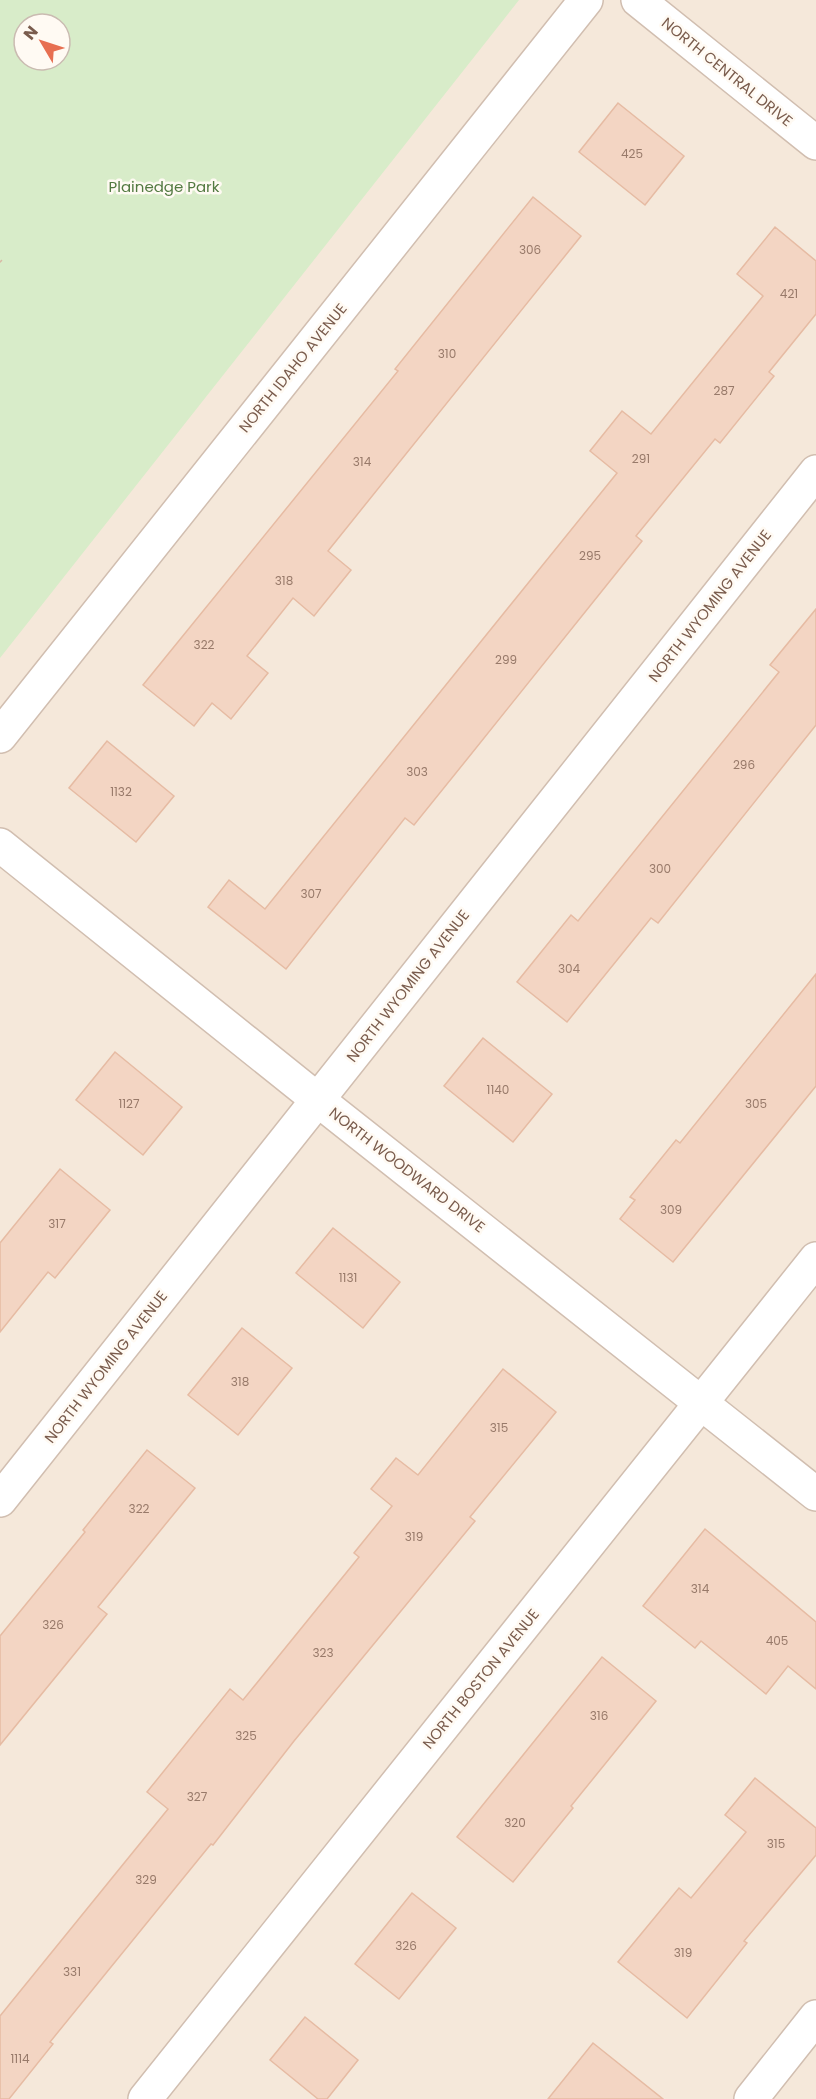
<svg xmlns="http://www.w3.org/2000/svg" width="816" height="2099" viewBox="0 0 816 2099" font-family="Poppins,sans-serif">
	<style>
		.residential { fill: #f5e8da; fill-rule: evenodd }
		.green { fill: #d8ecc9; fill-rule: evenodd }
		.building { fill: #f3d5c3; stroke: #e6bba3; stroke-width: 1.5 }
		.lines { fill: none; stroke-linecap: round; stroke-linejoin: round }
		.minor-casing { stroke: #d1beb0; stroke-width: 36 }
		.path { stroke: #d9b8a5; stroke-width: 4; stroke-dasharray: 1.5 4.5; stroke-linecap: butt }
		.minor { stroke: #fff; stroke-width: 33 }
		.labels { text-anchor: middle; stroke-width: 5; stroke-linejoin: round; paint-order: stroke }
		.number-label { font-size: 12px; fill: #987a6a }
		.street-label { font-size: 15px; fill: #7a5c4d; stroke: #fffaf3 }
		.park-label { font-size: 15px; fill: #537a41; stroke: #fffaf3 }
	</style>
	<rect width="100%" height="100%" fill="#fdf6ec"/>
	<path class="residential" d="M 0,0 L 816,0 L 816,2099 L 0,2099 ZM 24,24 L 60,24 L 60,60 L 24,60 Z"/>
	<path class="green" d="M 0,0 L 519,0 L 0,658 ZM 24,24 L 60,24 L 60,60 L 24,60 Z"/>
	<g class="building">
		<path d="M 618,103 L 684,156 L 645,205 L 579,152 Z"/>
		<path d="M 533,197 L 581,236 L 328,551 L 351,570 L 314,616 L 293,598 L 247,656 L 268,673 L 231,719 L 212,703 L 194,726 L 143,685 L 398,371 L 395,369 Z"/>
		<path d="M 775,227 L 816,261 L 816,314 L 769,372 L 774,376 L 720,443 L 715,439 L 636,536 L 642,541 L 468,758 L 414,825 L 405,818 L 286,969 L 208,907 L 229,880 L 265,909 L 617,473 L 590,451 L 622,411 L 651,434 L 763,296 L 737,274 Z"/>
		<path d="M 816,609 L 816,725 L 658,923 L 651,918 L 567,1022 L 517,982 L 571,915 L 578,921 L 779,672 L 770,665 Z"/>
		<path d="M 107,741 L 174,796 L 136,842 L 69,788 Z"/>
		<path d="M 816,974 L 816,1086 L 673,1262 L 620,1219 L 635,1200 L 630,1197 L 676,1140 L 680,1143 Z"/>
		<path d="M 483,1038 L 552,1094 L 513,1142 L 444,1086 Z"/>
		<path d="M 115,1052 L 182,1107 L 143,1155 L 76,1100 Z"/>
		<path d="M 60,1169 L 110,1210 L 55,1278 L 48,1272 L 0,1332 L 0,1243 Z"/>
		<path d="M 333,1228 L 400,1282 L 363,1328 L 296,1273 Z"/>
		<path d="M 242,1328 L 292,1368 L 238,1435 L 188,1395 Z"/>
		<path d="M 503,1369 L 556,1412 L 470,1517 L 475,1521 L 294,1741 L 213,1845 L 211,1844 L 50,2042 L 53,2044 L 9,2099 L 0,2099 L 0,2016 L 168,1809 L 147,1792 L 230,1689 L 243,1700 L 359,1557 L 354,1553 L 392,1506 L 371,1489 L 396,1458 L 418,1475 Z"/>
		<path d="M 147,1450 L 195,1488 L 98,1607 L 107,1614 L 0,1745 L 0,1636 L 85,1532 L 83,1530 Z"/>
		<path d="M 705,1529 L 816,1622 L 816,1689 L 788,1666 L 766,1694 L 701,1641 L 695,1648 L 643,1606 Z"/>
		<path d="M 602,1657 L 656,1701 L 571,1806 L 573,1808 L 513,1882 L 457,1837 Z"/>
		<path d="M 755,1778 L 816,1828 L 816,1855 L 744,1941 L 747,1943 L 687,2018 L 618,1962 L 679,1888 L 691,1898 L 746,1832 L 725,1815 Z"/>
		<path d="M 412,1893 L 456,1928 L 399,1999 L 355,1964 Z"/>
		<path d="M 305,2017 L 358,2060 L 327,2099 L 318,2099 L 270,2060 Z"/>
		<path d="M 593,2043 L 663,2099 L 548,2099 Z"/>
	</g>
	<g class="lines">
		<defs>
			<g id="minor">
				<path d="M 638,0 L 816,143"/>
				<path d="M 0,736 L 586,0"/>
				<path d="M 0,845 L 318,1100 L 816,1494"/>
				<path d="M 0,1500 L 816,472"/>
				<path d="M 145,2099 L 816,1259"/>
				<path d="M 751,2099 L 816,2017"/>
			</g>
		</defs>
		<use href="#minor" class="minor-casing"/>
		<path class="path" d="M 0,261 L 2,263"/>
		<use href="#minor" class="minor"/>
	</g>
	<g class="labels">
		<g class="number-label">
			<text x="632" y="158">425</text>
			<text x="530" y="254">306</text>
			<text x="789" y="298">421</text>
			<text x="447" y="358">310</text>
			<text x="724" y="395">287</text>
			<text x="641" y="463">291</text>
			<text x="362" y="466">314</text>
			<text x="590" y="560">295</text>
			<text x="284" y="585">318</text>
			<text x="204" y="649">322</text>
			<text x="506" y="664">299</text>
			<text x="744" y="769">296</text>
			<text x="417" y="776">303</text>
			<text x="121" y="796">1132</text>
			<text x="660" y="873">300</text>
			<text x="311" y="898">307</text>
			<text x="569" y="973">304</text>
			<text x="498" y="1094">1140</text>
			<text x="129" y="1108">1127</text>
			<text x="756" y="1108">305</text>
			<text x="671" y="1214">309</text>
			<text x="57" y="1228">317</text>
			<text x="348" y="1282">1131</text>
			<text x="240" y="1386">318</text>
			<text x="499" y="1432">315</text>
			<text x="139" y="1513">322</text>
			<text x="414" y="1541">319</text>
			<text x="700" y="1593">314</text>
			<text x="53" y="1629">326</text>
			<text x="777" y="1645">405</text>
			<text x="323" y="1657">323</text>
			<text x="599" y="1720">316</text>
			<text x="246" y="1740">325</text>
			<text x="197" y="1801">327</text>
			<text x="515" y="1827">320</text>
			<text x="776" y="1848">315</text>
			<text x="146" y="1884">329</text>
			<text x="406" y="1950">326</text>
			<text x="683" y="1957">319</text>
			<text x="72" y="1976">331</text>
			<text x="20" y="2063">1114</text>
		</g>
		<g class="street-label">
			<text transform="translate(727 72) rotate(39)" y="5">NORTH CENTRAL DRIVE</text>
			<text transform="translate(293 368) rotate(-51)" y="5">NORTH IDAHO AVENUE</text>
			<text transform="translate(710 606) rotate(-52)" y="5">NORTH WYOMING AVENUE</text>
			<text transform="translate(408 986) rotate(-52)" y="5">NORTH WYOMING AVENUE</text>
			<text transform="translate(407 1170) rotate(38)" y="5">NORTH WOODWARD DRIVE</text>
			<text transform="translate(106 1367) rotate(-52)" y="5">NORTH WYOMING AVENUE</text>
			<text transform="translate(481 1679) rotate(-51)" y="5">NORTH BOSTON AVENUE</text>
		</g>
		<g class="park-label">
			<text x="164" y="192">Plainedge Park</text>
		</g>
	</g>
	<g transform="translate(42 42) rotate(309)"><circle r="28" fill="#fffaf3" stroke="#cabbb1" stroke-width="1.5"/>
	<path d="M0-4.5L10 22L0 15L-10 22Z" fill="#e76f51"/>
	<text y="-9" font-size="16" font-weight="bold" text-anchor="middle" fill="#7a5c4d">N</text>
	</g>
</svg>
